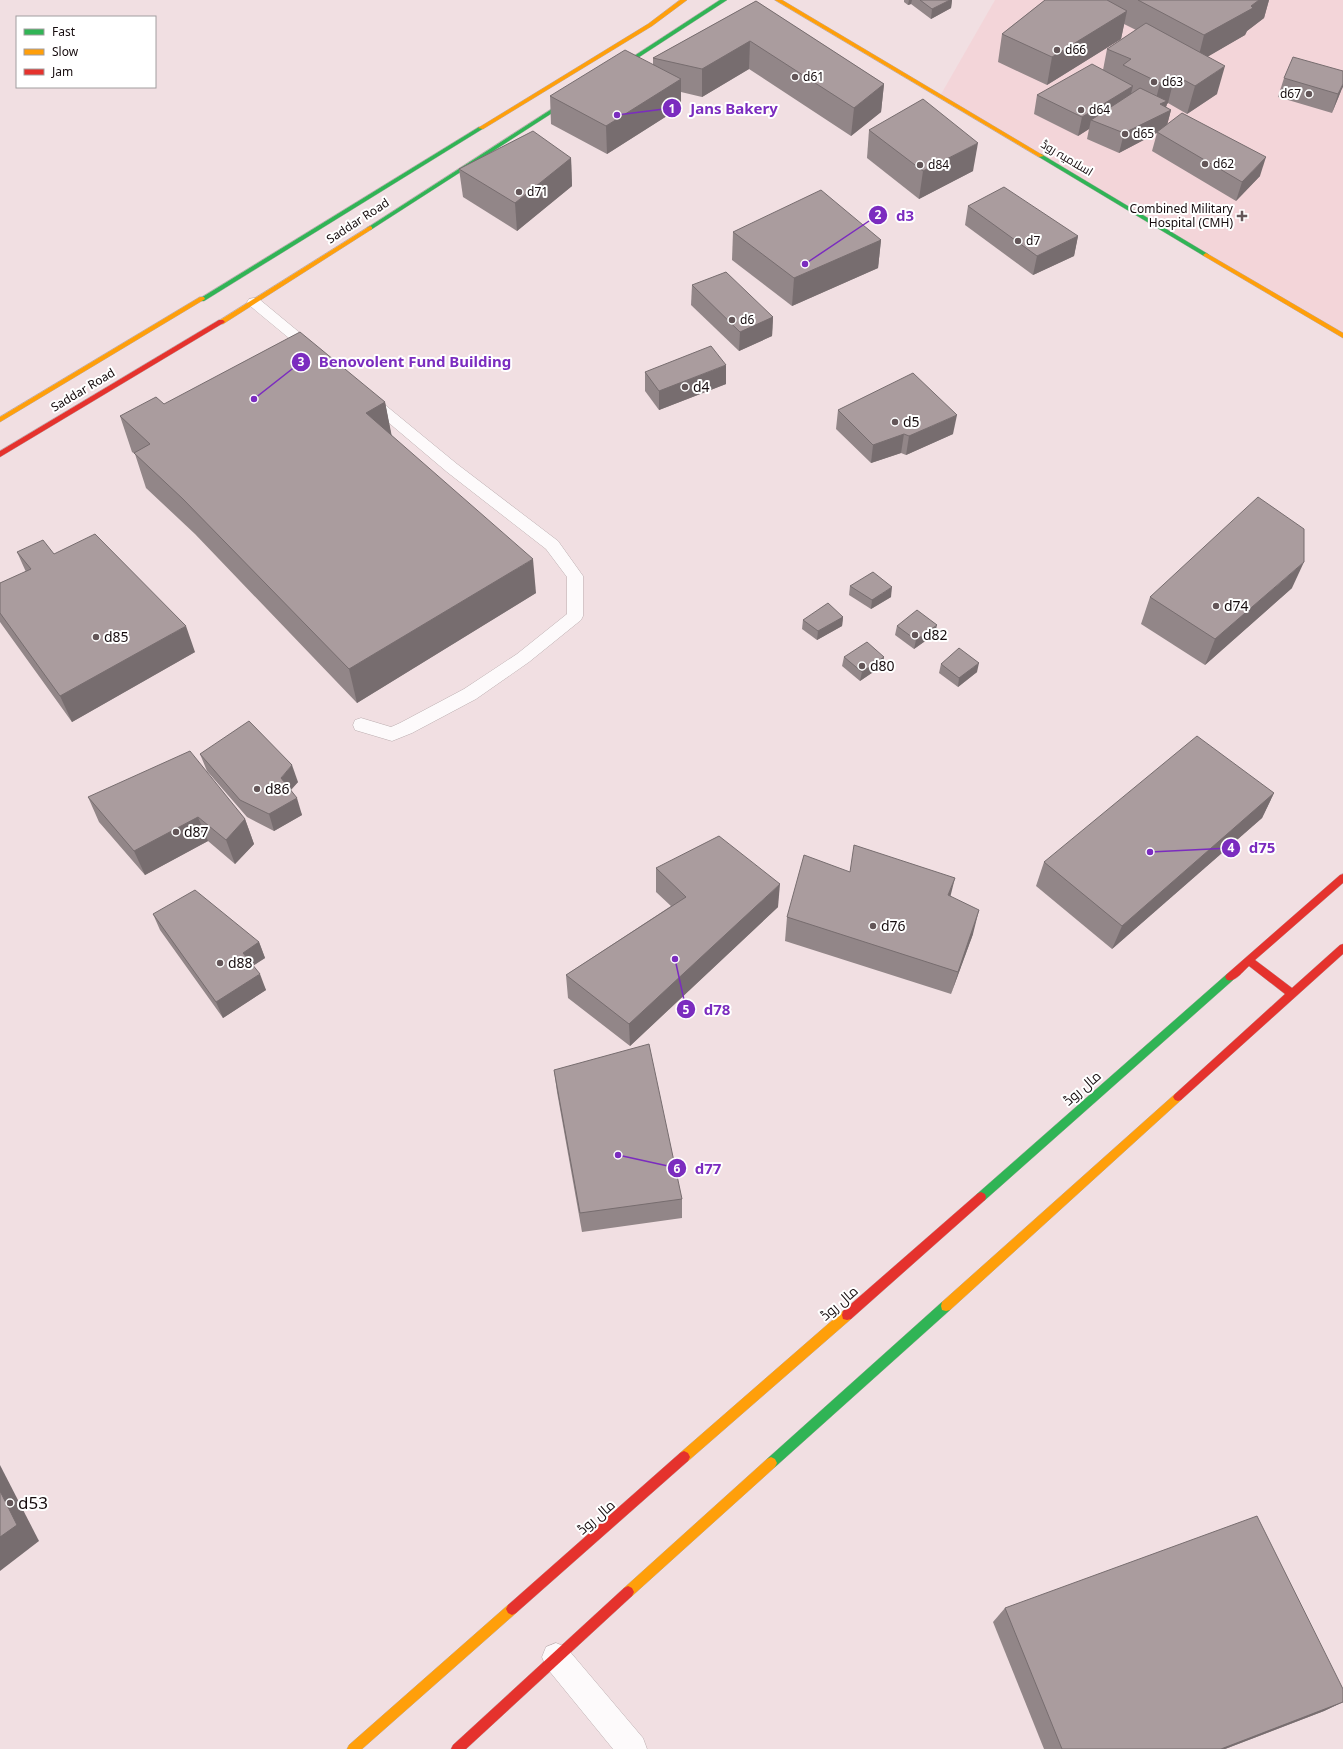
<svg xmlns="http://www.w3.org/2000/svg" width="1343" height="1749" viewBox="0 0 1343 1749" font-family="'Noto Sans',Cairo,sans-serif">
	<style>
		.built { fill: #f3d5d9 }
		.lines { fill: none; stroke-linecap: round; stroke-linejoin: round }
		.lane-casing { stroke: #bbadaf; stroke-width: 1 }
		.street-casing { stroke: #bbadaf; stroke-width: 1 }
		.fast-casing { stroke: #bbadaf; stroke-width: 1 }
		.slow-casing { stroke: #bbadaf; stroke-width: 1 }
		.jam-casing { stroke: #bbadaf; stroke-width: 1 }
		.lane { fill: #fdfafb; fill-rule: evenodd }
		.street { fill: #fdfafb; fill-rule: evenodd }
		.fast { fill: #30b455; fill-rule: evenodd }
		.slow { fill: #ff9f0a; fill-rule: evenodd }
		.jam { fill: #e5322d; fill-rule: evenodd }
		.wall { fill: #928688 }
		.shaded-wall { fill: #776d6f }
		.building { fill: #aa9c9e; stroke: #776d6f }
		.poi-dot { fill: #635658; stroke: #fff; stroke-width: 1.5 }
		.labels { text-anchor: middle; stroke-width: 4; stroke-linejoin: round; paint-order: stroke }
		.far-poi-label { font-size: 12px; fill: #160c0e; stroke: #fff; text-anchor: start }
		.far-street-label { font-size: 12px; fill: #160c0e; stroke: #fff }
		.poi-label { font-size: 14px; fill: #160c0e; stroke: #fff; text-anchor: start }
		.street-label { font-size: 14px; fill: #160c0e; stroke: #fff }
		.near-poi-label { font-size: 17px; fill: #160c0e; stroke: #fff; text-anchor: start }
		.leader { fill: none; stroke: #7b2cbf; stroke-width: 1.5 }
		.callout-dot { fill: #7b2cbf; stroke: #fff; stroke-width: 1.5 }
		.mark-label { font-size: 12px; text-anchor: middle; font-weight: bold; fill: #fff }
		.callout-label { font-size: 15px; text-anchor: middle; font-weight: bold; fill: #7b2cbf; stroke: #fff; stroke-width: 4; stroke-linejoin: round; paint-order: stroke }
	</style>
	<rect width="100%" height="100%" fill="#f1dfe2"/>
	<path class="built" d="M 995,0 L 1343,0 L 1343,336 L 940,96 Z"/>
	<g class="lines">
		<defs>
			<g id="lane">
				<path d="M 254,298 L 259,299 L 317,347 L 319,350 L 317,353 L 307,353 L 249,305 L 247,302 L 249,299 Z"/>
				<path d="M 368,393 L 373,395 L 457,464 L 558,541 L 583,576 L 583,616 L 581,620 L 529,662 L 476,699 L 412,733 L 392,741 L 355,730 L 353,725 L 355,720 L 361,718 L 391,727 L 400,723 L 464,689 L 517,654 L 567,614 L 567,577 L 546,549 L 447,472 L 363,401 L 361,398 L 363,395 Z"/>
			</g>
			<path id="street" d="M 556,1643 L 566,1647 L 643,1738 L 647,1749 L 613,1749 L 546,1667 L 542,1657 L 546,1647 Z"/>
			<g id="fast">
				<path d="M 720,0 L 727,0 L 613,74 L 608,73 Z"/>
				<path d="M 575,94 L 578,96 L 577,97 L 372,229 L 370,230 L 367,228 Z"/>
				<path d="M 479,127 L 484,128 L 204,301 L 200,301 L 199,299 Z"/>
				<path d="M 1041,154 L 1208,254 L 1209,255 L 1208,256 L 1204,256 L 1039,157 L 1039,155 Z"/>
				<path d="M 1230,973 L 1233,974 L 1235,977 L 1233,980 L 985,1200 L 981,1202 L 977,1200 L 976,1197 L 977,1194 L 1227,974 Z"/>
				<path d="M 946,1301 L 950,1302 L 951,1306 L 950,1310 L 775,1467 L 771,1469 L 767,1467 L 765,1463 L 767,1459 L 942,1302 Z"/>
			</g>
			<g id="slow">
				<path d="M 680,0 L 687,0 L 652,26 L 483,129 L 478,128 L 648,24 Z"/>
				<path d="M 775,0 L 782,0 L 1044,156 L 1039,157 Z"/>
				<path d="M 370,226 L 372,227 L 372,229 L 223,324 L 219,324 L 217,322 Z"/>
				<path d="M 1206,253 L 1343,333 L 1343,338 L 1204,256 L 1203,255 Z"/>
				<path d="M 200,297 L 204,297 L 205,299 L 0,422 L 0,417 Z"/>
				<path d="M 1178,1093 L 1181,1094 L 1183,1097 L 1181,1100 L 950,1310 L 946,1311 L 942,1310 L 941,1306 L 942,1302 L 1175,1094 Z"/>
				<path d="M 847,1310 L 851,1311 L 852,1315 L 851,1319 L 688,1461 L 684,1463 L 680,1461 L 678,1457 L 680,1453 L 843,1311 Z"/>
				<path d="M 771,1457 L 775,1459 L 777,1463 L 775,1467 L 632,1596 L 628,1598 L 624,1596 L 622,1592 L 624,1588 L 767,1459 Z"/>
				<path d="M 512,1603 L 516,1605 L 518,1609 L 516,1613 L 362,1749 L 347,1749 L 349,1745 L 508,1605 Z"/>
			</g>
			<g id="jam">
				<path d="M 219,320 L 223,320 L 225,322 L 0,457 L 0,451 Z"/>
				<path d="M 1343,874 L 1343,883 L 1255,960 L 1292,988 L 1340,945 L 1343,944 L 1343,954 L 1181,1100 L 1178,1101 L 1175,1100 L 1173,1097 L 1175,1094 L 1285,994 L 1249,966 C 1243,971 1235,983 1227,980 L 1225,977 L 1227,974 L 1340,875 Z"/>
				<path d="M 981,1192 L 985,1194 L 986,1197 L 985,1200 L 851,1319 L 847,1320 L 843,1319 L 842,1315 L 843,1311 L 977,1194 Z"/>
				<path d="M 684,1451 L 688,1453 L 690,1457 L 688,1461 L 516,1613 L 512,1615 L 508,1613 L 506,1609 L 508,1605 L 680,1453 Z"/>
				<path d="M 628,1586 L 632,1588 L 634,1592 L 632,1596 L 466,1749 L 451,1749 L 453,1745 L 624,1588 Z"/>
			</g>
		</defs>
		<use href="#lane" class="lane-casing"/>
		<use href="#street" class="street-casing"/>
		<use href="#fast" class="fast-casing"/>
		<use href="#slow" class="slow-casing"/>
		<use href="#jam" class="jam-casing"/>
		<use href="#lane" class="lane"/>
		<use href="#street" class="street"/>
		<use href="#fast" class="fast"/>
		<use href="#slow" class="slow"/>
		<use href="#jam" class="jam"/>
	</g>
	<g class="wall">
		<path d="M 904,0 L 952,0 L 951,8 L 931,19 L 911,4 L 908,5 L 904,2 Z"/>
		<path d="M 1045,0 L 1269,0 L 1264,18 L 1247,31 L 1245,35 L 1208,56 L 1217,94 L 1187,114 L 1168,103 L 1167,104 L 1166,107 L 1171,110 L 1167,125 L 1260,176 L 1236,201 L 1152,151 L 1157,133 L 1119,153 L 1087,139 L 1089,129 L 1078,136 L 1034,114 L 1037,95 L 1103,70 L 1107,49 L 1136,30 L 1124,24 L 1121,39 L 1047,85 L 998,62 L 1002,34 Z"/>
		<path d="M 756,1 L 884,84 L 881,112 L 851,136 L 749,69 L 702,97 L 681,92 L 681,107 L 607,154 L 551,124 L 550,96 L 653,65 L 653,58 Z"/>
		<path d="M 1284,78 L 1341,91 L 1332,113 L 1278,97 Z"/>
		<path d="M 869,130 L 973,171 L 919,199 L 867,158 Z"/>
		<path d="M 571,158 L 572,186 L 517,231 L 463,197 L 459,169 Z"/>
		<path d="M 968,206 L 1078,236 L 1074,256 L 1033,275 L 965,225 Z"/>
		<path d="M 733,232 L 881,240 L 878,268 L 792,306 L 732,260 Z"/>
		<path d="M 692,285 L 773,317 L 772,336 L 739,351 L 691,305 Z"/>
		<path d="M 645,372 L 726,384 L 659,410 L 645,391 Z"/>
		<path d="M 385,402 L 391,435 L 536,593 L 357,703 L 195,534 L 146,488 L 135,454 L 132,452 L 120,416 L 164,404 Z"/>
		<path d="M 838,410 L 953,434 L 906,455 L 901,453 L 871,463 L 836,429 Z"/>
		<path d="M 17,552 L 54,554 L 195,652 L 72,722 L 0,622 L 0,583 L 26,572 Z"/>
		<path d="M 850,586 L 891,597 L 871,609 L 849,595 Z"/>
		<path d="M 1292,588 L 1205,665 L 1141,624 L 1150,597 Z"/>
		<path d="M 843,617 L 842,626 L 817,640 L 802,629 L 803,620 Z"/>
		<path d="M 897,626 L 935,634 L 914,649 L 895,635 Z"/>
		<path d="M 844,657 L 884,657 L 882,666 L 860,681 L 842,666 Z"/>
		<path d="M 941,664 L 977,672 L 958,687 L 939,673 Z"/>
		<path d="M 200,754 L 298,782 L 291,790 L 302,815 L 274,831 L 247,817 L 207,771 Z"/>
		<path d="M 1274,793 L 1262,818 L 1112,949 L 1036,886 L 1044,862 Z"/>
		<path d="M 88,797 L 245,819 L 254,844 L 235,864 L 208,841 L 145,875 L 99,822 Z"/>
		<path d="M 656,868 L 778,907 L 630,1046 L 568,998 L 566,975 L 671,906 L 656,892 Z"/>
		<path d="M 850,872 L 951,896 L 973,934 L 951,994 L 785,941 L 787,917 Z"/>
		<path d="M 153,914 L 259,942 L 265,958 L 253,966 L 266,990 L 223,1018 L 160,930 Z"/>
		<path d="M 554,1070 L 682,1199 L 682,1218 L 582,1232 L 557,1092 Z"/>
		<path d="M 1005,1608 L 1343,1689 L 1343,1702 L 1324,1711 L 1225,1749 L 1044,1749 L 993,1622 Z"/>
	</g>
	<g class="shaded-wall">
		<path d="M 909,0 L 912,0 L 911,4 L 908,5 Z"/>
		<path d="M 950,0 L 952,0 L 951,8 L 931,19 L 932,9 Z"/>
		<path d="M 1259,0 L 1269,0 L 1264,18 L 1247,31 L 1245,35 L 1197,63 L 1204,35 L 1251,6 Z"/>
		<path d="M 1127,11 L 1121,39 L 1047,85 L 1052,57 Z"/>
		<path d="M 750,41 L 749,69 L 702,97 L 702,69 Z"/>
		<path d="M 1225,66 L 1217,94 L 1187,114 L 1195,86 Z"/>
		<path d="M 1175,75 L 1168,103 L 1167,104 L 1164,113 L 1171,110 L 1166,129 L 1157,132 L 1157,133 L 1119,153 L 1124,133 L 1153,111 L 1160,83 Z"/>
		<path d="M 681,79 L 681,107 L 607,154 L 606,126 Z"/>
		<path d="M 884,84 L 881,112 L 851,136 L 854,108 Z"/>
		<path d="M 1343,84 L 1343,87 L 1341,91 L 1332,113 L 1338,94 Z"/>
		<path d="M 1133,86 L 1128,105 L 1091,120 L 1089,129 L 1078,136 L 1082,117 Z"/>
		<path d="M 978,143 L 973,171 L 919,199 L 923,171 Z"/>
		<path d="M 1266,157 L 1260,176 L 1236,201 L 1242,182 Z"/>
		<path d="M 571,158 L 572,186 L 517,231 L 515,203 Z"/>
		<path d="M 1078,236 L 1074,256 L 1033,275 L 1037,256 Z"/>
		<path d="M 881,240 L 878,268 L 792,306 L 794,278 Z"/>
		<path d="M 773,317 L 772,336 L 739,351 L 740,332 Z"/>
		<path d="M 726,365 L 726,384 L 659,410 L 659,391 Z"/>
		<path d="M 385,402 L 392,437 L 366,413 Z"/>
		<path d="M 957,415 L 953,434 L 906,455 L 909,436 Z"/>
		<path d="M 904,434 L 901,453 L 871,463 L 873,445 Z"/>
		<path d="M 533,559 L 536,593 L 357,703 L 349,669 Z"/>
		<path d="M 1304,562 L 1292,588 L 1205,665 L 1215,639 Z"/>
		<path d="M 892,587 L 891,597 L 871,609 L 872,600 Z"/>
		<path d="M 843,617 L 842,626 L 817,640 L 818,631 Z"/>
		<path d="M 937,625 L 935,634 L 914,649 L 916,640 Z"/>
		<path d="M 186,626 L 195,652 L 72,722 L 60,696 Z"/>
		<path d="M 884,657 L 882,666 L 860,681 L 862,672 Z"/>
		<path d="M 979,663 L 977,672 L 958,687 L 959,678 Z"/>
		<path d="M 292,765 L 298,782 L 286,795 L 281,778 Z"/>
		<path d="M 1274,793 L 1262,818 L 1112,949 L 1122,926 Z"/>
		<path d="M 297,798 L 302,815 L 274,831 L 269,814 Z"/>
		<path d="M 198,817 L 208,841 L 145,875 L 134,851 Z"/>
		<path d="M 245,819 L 254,844 L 235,864 L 226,840 Z"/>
		<path d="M 955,878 L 949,902 L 948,895 Z"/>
		<path d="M 780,884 L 778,907 L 630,1046 L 629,1024 Z"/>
		<path d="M 979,910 L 973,934 L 951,994 L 958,972 Z"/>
		<path d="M 259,942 L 265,958 L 249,968 L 243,953 Z"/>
		<path d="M 260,974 L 266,990 L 223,1018 L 216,1002 Z"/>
		<path d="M 0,1465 L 39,1541 L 0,1571 Z"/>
		<path d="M 1343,1702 L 1324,1711 L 1225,1749 L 1221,1749 Z"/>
	</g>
	<g class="building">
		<path d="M 920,0 L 950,0 L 932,9 Z"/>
		<path d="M 1045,0 L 1107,0 L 1127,11 L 1052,57 L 1002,34 Z"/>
		<path d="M 1138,0 L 1259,0 L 1251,6 L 1253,8 L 1204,35 Z"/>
		<path d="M 756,1 L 884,84 L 854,108 L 750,41 L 702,69 L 653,58 Z"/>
		<path d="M 1146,23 L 1225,66 L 1195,86 L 1175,75 L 1160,83 L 1123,65 L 1131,59 L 1107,49 Z"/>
		<path d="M 625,50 L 681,79 L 606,126 L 550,96 Z"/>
		<path d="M 1293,57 L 1343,71 L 1343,84 L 1338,94 L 1284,78 Z"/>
		<path d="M 1092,64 L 1133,86 L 1082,117 L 1037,95 Z"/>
		<path d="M 1140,88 L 1167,101 L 1160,104 L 1171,110 L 1124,133 L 1091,120 Z"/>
		<path d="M 923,99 L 978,143 L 923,171 L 869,130 Z"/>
		<path d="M 1182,113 L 1266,157 L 1242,182 L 1157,132 Z"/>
		<path d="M 533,131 L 571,158 L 515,203 L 459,169 Z"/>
		<path d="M 1004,187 L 1078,236 L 1037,256 L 968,206 Z"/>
		<path d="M 821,190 L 881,240 L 794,278 L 733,232 Z"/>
		<path d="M 726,272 L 773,317 L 740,332 L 692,285 Z"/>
		<path d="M 300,332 L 385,402 L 366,413 L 533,559 L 349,669 L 183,499 L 134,453 L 150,444 L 120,416 L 156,397 L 164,404 Z"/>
		<path d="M 711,346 L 726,365 L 659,391 L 645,372 Z"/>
		<path d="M 913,373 L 957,415 L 909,436 L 904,434 L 873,445 L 838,410 Z"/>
		<path d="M 1258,497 L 1304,529 L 1304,562 L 1215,639 L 1150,597 Z"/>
		<path d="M 95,534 L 186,626 L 60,696 L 0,613 L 0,583 L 31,569 L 17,552 L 43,540 L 54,554 Z"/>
		<path d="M 873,572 L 892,587 L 872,600 L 850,586 Z"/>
		<path d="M 828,603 L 843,617 L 818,631 L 803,620 Z"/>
		<path d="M 917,610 L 937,625 L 916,640 L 897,626 Z"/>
		<path d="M 867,642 L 884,657 L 862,672 L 844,657 Z"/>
		<path d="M 959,648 L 979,663 L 959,678 L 941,664 Z"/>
		<path d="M 249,721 L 292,765 L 281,778 L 297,798 L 269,814 L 240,800 L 200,754 Z"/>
		<path d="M 1197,736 L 1274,793 L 1122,926 L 1044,862 Z"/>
		<path d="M 190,751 L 245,819 L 226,840 L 198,817 L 134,851 L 88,797 Z"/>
		<path d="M 719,836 L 780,884 L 629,1024 L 566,975 L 686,897 L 656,868 Z"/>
		<path d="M 854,845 L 955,878 L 948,895 L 979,910 L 958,972 L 787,917 L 804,855 L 850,872 Z"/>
		<path d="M 195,890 L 259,942 L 243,953 L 260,974 L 216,1002 L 153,914 Z"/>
		<path d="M 649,1044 L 682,1199 L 580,1213 L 554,1070 Z"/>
		<path d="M 0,1491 L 17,1525 L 0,1537 Z"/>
		<path d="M 1257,1516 L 1343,1689 L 1343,1702 L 1221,1749 L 1062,1749 L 1005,1608 Z"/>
	</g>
	<g class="poi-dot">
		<circle cx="1057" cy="50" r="4"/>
		<circle cx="795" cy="77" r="4"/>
		<circle cx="1154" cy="82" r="4"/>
		<circle cx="1309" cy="94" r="4"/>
		<circle cx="1081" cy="110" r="4"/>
		<circle cx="1125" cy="134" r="4"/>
		<circle cx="1205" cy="164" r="4"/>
		<circle cx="920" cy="165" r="4"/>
		<circle cx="519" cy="192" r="4"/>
		<path d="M1240 210h4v4h4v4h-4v4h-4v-4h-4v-4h4z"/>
		<circle cx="1018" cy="241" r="4"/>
		<circle cx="732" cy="320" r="4"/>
		<circle cx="685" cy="387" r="4"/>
		<circle cx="895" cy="422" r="4"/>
		<circle cx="1216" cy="606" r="4"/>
		<circle cx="915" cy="635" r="4"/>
		<circle cx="96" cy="637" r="4"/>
		<circle cx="862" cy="666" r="4"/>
		<circle cx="257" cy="789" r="4"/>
		<circle cx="176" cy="832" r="4"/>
		<circle cx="873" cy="926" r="4"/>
		<circle cx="220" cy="963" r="4"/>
		<circle cx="10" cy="1503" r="4"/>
	</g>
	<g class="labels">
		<g class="far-poi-label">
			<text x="1065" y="54">d66</text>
			<text x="803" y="81">d61</text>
			<text x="1162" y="86">d63</text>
			<text x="1301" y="98" text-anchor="end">d67</text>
			<text x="1089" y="114">d64</text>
			<text x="1133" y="138">d65</text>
			<text x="1213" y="168">d62</text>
			<text x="928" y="169">d84</text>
			<text x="527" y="196">d71</text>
			<text x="1233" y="213" text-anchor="end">Combined Military<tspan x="1233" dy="14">Hospital (CMH)</tspan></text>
			<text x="1026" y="245">d7</text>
			<text x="740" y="324">d6</text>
		</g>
		<g class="far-street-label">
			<text transform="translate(1067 158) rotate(31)" y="4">اسلامیہ روڈ</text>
			<text transform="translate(358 221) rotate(-33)" y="4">Saddar Road</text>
			<text transform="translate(83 390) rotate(-31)" y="4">Saddar Road</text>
		</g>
		<g class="poi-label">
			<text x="693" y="392">d4</text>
			<text x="903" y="427">d5</text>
			<text x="1224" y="611">d74</text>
			<text x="923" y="640">d82</text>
			<text x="104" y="642">d85</text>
			<text x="870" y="671">d80</text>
			<text x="265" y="794">d86</text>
			<text x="184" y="837">d87</text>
			<text x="881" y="931">d76</text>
			<text x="228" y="968">d88</text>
		</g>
		<g class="street-label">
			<text transform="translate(1082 1088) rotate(-41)" y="5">مال روڈ</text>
			<text transform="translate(839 1303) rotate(-41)" y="5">مال روڈ</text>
			<text transform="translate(596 1517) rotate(-41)" y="5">مال روڈ</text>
		</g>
		<g class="near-poi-label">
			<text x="18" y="1509">d53</text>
		</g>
	</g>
	<path class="leader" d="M617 115L672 108M805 264L878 215M254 399L301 362M1150 852L1231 848M675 959L686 1009M618 1155L677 1168"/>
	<g class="callout-dot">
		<circle cx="617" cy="115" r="4"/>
		<circle cx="805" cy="264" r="4"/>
		<circle cx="254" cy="399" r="4"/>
		<circle cx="1150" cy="852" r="4"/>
		<circle cx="675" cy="959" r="4"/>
		<circle cx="618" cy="1155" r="4"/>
		<circle cx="672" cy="108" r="10"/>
		<circle cx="878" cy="215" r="10"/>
		<circle cx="301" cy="362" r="10"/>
		<circle cx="1231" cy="848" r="10"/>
		<circle cx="686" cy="1009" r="10"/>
		<circle cx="677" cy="1168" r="10"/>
	</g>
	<g class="mark-label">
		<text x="672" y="113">1</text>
		<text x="878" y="219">2</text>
		<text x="301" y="366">3</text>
		<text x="1231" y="852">4</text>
		<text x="686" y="1014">5</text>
		<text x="677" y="1173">6</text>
	</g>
	<g class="callout-label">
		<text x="734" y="114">Jans Bakery</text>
		<text x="905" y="221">d3</text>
		<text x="415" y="367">Benovolent Fund Building</text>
		<text x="1262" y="853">d75</text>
		<text x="717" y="1015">d78</text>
		<text x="708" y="1174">d77</text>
	</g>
	<rect x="16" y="16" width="140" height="72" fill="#ffffff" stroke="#a29e9f"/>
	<rect x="24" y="29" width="20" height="6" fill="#30b455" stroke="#a29e9f"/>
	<text x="52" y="36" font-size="12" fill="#160c0e">Fast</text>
	<rect x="24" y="49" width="20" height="6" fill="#ff9f0a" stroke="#a29e9f"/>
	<text x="52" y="56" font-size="12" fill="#160c0e">Slow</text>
	<rect x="24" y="69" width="20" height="6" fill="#e5322d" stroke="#a29e9f"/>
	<text x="52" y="76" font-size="12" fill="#160c0e">Jam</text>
</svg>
